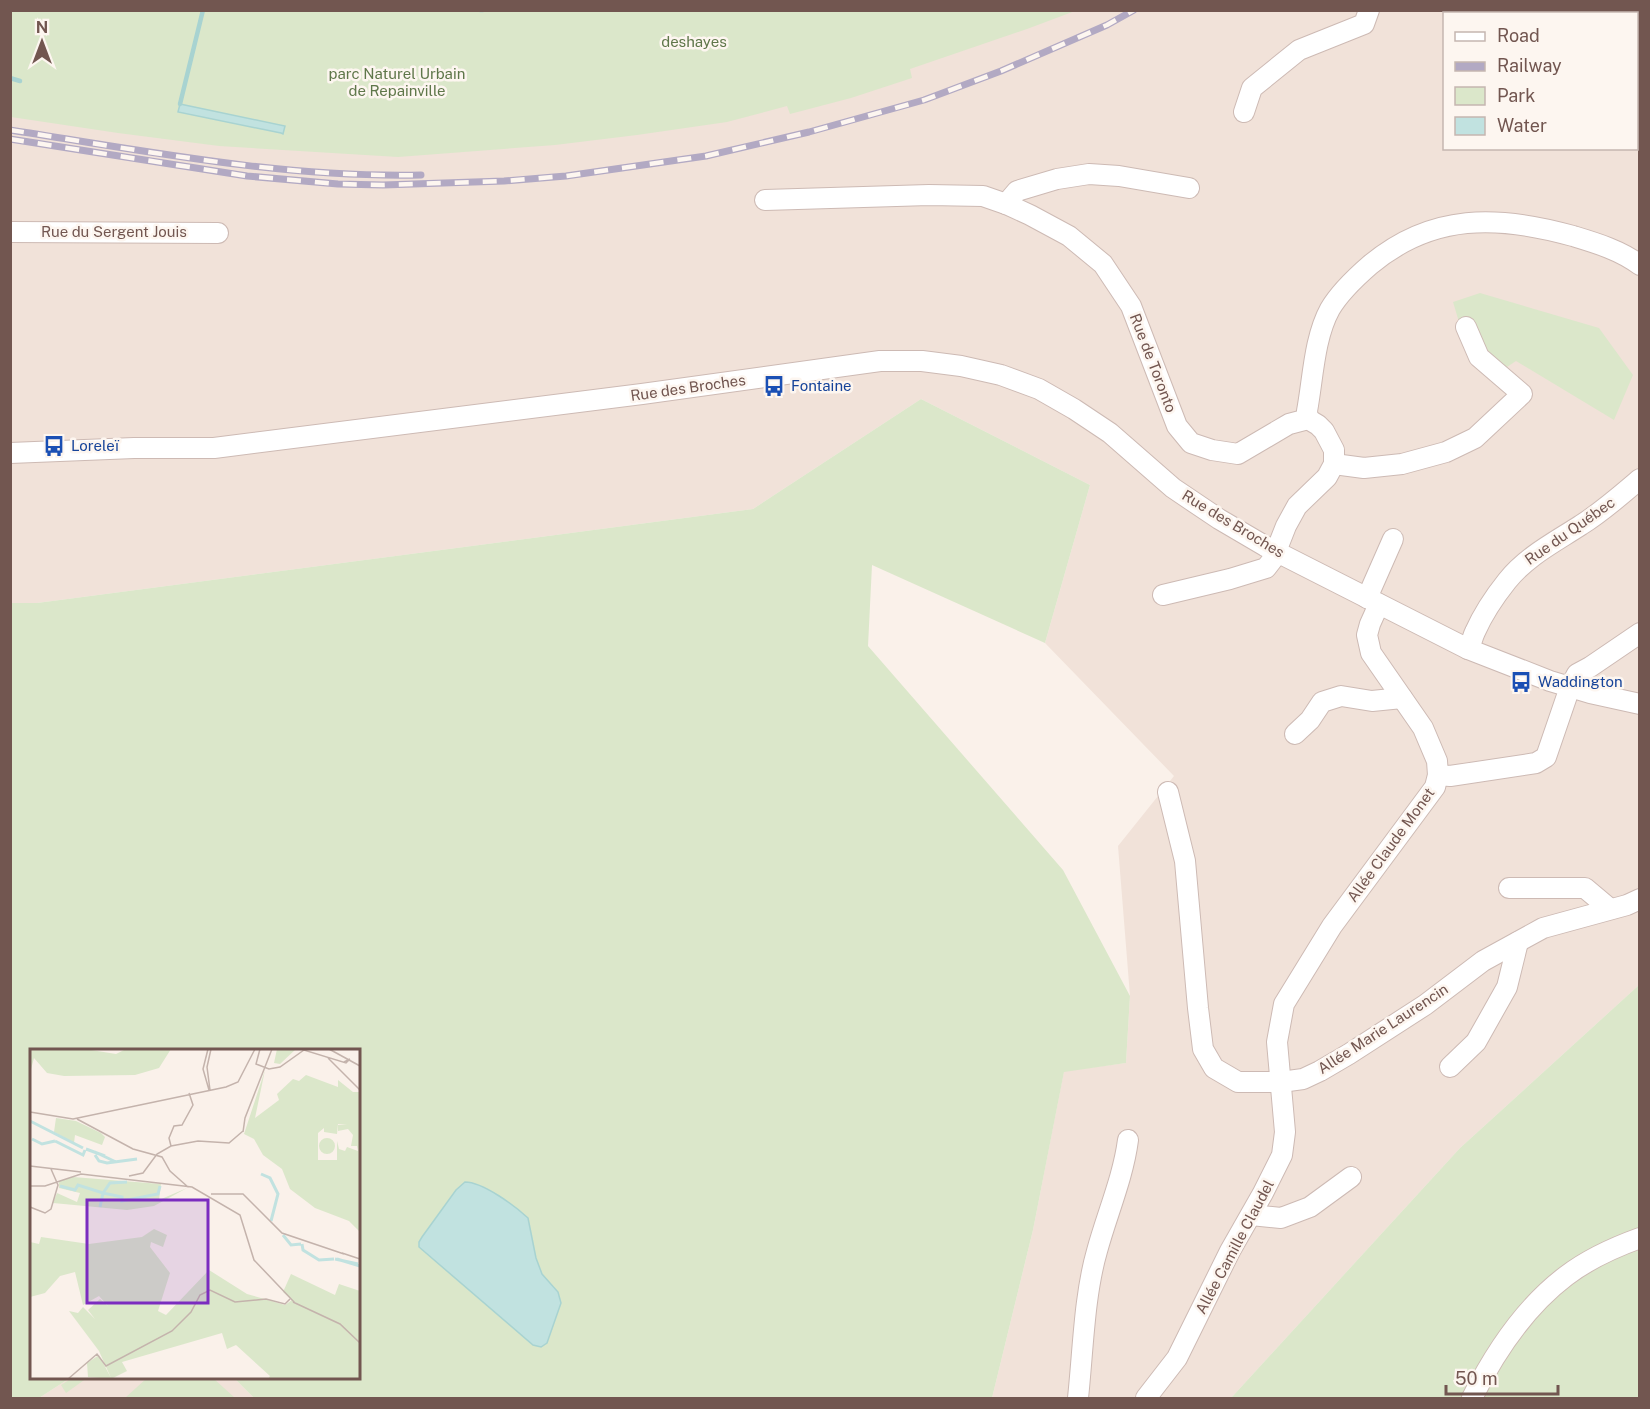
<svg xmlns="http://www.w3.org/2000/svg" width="1650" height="1409" viewBox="0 0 1650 1409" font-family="'Public Sans',sans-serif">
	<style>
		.residential { fill: #f1e2d9; fill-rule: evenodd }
		.green { fill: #dbe7ca }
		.water { fill: #c1e2e0; stroke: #a8d3d1; stroke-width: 1.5 }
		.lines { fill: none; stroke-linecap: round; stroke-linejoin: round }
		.stream { stroke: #a8d3d1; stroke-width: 4.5 }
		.minor-casing { stroke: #cdbab4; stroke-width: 22 }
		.minor { stroke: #fff; stroke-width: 20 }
		.rail-casing { stroke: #b2a9c3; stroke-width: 7 }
		.rail { stroke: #fdf6f0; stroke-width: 4.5; stroke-dasharray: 14; stroke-linecap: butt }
		.labels { text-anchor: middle; stroke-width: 5; stroke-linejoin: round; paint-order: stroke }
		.park-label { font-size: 15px; fill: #5f774a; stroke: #fdf6f0 }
		.street-label { font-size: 15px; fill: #725650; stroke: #fdf6f0 }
		.transit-label { font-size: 15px; fill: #164399; stroke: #fdf6f0; text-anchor: start }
		.inset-river { fill: none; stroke: #c1e2e0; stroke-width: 3 }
		.inset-road { fill: none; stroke: #c4b3ac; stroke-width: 1.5 }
		.view { fill: #7b2cbf; fill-opacity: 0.15; stroke: #7b2cbf; stroke-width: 3 }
		.inset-edge { fill: none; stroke: #725650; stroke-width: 3 }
	</style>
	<rect width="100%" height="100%" fill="#faf1ea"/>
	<g class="residential">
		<path d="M 11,11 L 1639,11 L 1639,985 L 1460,1148 L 1231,1398 L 992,1398 L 1033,1230 L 1064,1071 L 1126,1063 L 1130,996 L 1118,846 L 1174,776 L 1045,643 L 1090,485 L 921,399 L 753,509 L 37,603 L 11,603 ZM 1444,14 L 1636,14 L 1636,148 L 1444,148 Z"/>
		<path d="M 70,1378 L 234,1378 L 254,1398 L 39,1398 Z"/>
	</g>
	<g class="green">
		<path d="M 10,11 L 1075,11 L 1027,29 L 910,69 L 912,78 L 851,98 L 790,114 L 787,106 L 727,122 L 637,135 L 555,145 L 398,157 L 219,146 L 118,133 L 11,117 Z"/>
		<path d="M 1480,293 L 1599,328 L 1633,375 L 1614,420 L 1516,361 L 1504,369 L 1459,322 L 1453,302 Z"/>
		<path d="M 921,399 L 1090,485 L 1045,643 L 872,565 L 868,646 L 1063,870 L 1130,996 L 1126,1063 L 1064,1072 L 1033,1230 L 992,1398 L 254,1398 L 234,1378 L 358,1378 L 358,1050 L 32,1050 L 32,1378 L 70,1378 L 39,1398 L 11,1398 L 11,603 L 37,603 L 753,509 Z"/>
		<path d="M 1639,985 L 1639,1398 L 1231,1398 L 1460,1148 Z"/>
		<path d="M 72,1378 L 87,1378 L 66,1393 L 61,1385 Z"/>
		<path d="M 147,1378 L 213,1378 L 235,1398 L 125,1398 Z"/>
	</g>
	<g class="water">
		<path d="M 180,104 L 285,126 L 283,134 L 281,133 L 178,112 Z"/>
		<path d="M 465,1182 C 483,1182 515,1206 528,1218 L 536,1258 L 542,1274 L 558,1292 L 561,1303 L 547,1343 L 541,1347 L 533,1345 L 419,1247 L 419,1242 L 422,1237 L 456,1190 Z"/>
	</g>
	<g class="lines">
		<g class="stream">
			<path d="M 480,10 L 483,10"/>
			<path d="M 10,78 L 20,81"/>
			<path d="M 180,104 L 203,10"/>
		</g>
		<defs>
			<g id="minor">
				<path d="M 1572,10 L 1581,14"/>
				<path d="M 1636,35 L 1640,36"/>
				<path d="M 1244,112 L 1252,88 L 1299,50 L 1364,24 L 1369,10"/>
				<path d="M 765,200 L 929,195 L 983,196 L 1006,204 L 1030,215 L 1069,236 L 1103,264 L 1131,306 L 1177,426 L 1191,443 L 1212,450 L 1238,454 L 1289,424 L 1308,419"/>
				<path d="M 1006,204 L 1017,191 L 1057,179 L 1089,174 L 1119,176 L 1189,188"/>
				<path d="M 10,232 L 218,233"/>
				<path d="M 1308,419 L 1307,411 C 1313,379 1314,338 1330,309 C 1340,292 1355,278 1370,265 C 1432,213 1498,215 1573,236 C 1596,243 1620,250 1640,265"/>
				<path d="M 10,453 L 134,448 L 214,448 L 642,394 L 880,361 L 922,361 L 961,366 L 1001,375 L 1039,389 L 1074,409 L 1110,433 L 1173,488 L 1219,519 L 1265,546 L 1468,649 L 1550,681 L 1590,693 L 1640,704"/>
				<path d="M 1334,464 L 1364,468 L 1402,464 L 1446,452 L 1475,438 L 1522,394 L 1479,357 L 1466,327"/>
				<path d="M 1163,595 L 1230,579 L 1266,568 L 1273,559 L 1286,526 L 1297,506 L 1327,477 L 1334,464 L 1334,450 L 1324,431 L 1318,425 L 1308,419"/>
				<path d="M 1367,598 L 1393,539"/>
				<path d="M 1468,649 C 1472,643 1472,638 1475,632 C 1483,614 1495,596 1507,581 C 1527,556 1555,542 1581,525 C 1602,512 1621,495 1640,479"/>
				<path d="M 1295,734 L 1310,720 L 1322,702 L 1341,696 L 1372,701 L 1402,698"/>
				<path d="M 1438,775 L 1450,776 L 1536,763 L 1546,757 L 1570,687 L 1577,674 L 1590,667 L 1640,633"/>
				<path d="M 1168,792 L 1185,861 L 1198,1008 L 1203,1049 L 1214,1068 L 1238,1082 L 1281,1082 L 1303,1079 L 1320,1071 L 1349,1054 L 1425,1005 L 1483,961 L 1543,928 L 1627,905 L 1640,899"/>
				<path d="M 1509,888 L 1585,888 L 1610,909"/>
				<path d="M 1450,1067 L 1476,1042 L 1507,987 L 1518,942"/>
				<path d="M 1251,1215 L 1281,1218 L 1310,1207 L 1351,1177"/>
				<path d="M 1078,1398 C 1083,1352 1084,1296 1097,1251 C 1107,1214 1123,1178 1128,1140"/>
				<path d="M 1146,1398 L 1177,1358 L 1230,1251 L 1263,1193 L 1282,1155 L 1285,1132 L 1277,1042 L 1284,1004 L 1332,926 L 1435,787 L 1438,775 L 1437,761 L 1423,728 L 1371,653 L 1367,635 L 1370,624 L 1379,604"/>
				<path d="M 1472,1398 C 1495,1352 1525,1307 1566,1276 C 1587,1260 1615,1247 1640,1238"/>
			</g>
		</defs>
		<use href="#minor" class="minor-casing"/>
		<use href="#minor" class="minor"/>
		<defs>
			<g id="rail">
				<path d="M 10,130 C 146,151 283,178 421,175"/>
				<path d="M 10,139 L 247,176 L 338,184 L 383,185 L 504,181 L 566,176 L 706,156 L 809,132 L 924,100 L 1001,71 L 1107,25 L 1134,10"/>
			</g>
		</defs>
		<use href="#rail" class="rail-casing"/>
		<use href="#rail" class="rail"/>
	</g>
	<defs>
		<symbol id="bus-bare" viewBox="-9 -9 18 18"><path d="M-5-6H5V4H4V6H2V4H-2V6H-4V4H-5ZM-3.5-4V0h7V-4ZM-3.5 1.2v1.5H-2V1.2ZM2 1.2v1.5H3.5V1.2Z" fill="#1a4fb4" stroke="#fdf6f0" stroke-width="2.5" paint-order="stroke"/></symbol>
	</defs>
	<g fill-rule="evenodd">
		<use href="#bus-bare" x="759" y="371" width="30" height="30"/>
		<use href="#bus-bare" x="39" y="431" width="30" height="30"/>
		<use href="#bus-bare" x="1506" y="667" width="30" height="30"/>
	</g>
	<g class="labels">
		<g class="park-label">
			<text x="694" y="47">deshayes</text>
			<text x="397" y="79">parc Naturel Urbain<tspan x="397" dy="17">de Repainville</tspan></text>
		</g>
		<g class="street-label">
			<text x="114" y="237">Rue du Sergent Jouis</text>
			<text transform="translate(1153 363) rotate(69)" y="5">Rue de Toronto</text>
			<text transform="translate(688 388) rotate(-8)" y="5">Rue des Broches</text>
			<text transform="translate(1233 524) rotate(31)" y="5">Rue des Broches</text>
			<text transform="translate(1570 531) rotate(-35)" y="5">Rue du Québec</text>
			<text transform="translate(1391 845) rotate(-54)" y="5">Allée Claude Monet</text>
			<text transform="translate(1383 1029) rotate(-33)" y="5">Allée Marie Laurencin</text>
			<text transform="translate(1235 1247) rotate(-62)" y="5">Allée Camille Claudel</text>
		</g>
		<g class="transit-label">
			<text x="791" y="391">Fontaine</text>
			<text x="71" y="451">Loreleï</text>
			<text x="1538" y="687">Waddington</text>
		</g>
	</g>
	<g transform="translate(30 1049)">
		<rect width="330" height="330" fill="#faf1ea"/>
		<path d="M 0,0 L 55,0 L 86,5 L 96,0 L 141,0 L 129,19 L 105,26 L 34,27 L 17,24 L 4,9 L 0,24 ZM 247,0 L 266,0 L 250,15 L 244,14 ZM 235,21 L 225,69 L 249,51 L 247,45 L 263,30 L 269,32 L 276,26 L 308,38 L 308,31 L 323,43 L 330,43 L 330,183 L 319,172 L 285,159 L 260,140 L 252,120 L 233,106 L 224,90 L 214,85 ZM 308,75 L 317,75 L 308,76 L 308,82 L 318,80 L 323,86 L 321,97 L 327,97 L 328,102 L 317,98 L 315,102 L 309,100 L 307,92 L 307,111 L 288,111 L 288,84 L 294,79 L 294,83 L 307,85 ZM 26,69 L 46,72 L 71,84 L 75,88 L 72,96 L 45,86 L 44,94 L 24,83 ZM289 97a8 8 0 1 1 16 0a8 8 0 1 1-16 0ZM 43,128 L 131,135 L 129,151 L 157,139 L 124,157 L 97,161 L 23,154 L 27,144 L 47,153 L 50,144 L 29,139 L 29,132 ZM 124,180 L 137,186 L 133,198 L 121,193 L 120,198 L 140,224 L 128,262 L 136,266 L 179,221 L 217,245 L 255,256 L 262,251 L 253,243 L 261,225 L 305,246 L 309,235 L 330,242 L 330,330 L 238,330 L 240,327 L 206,296 L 197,300 L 192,284 L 92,313 L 97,322 L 81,330 L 58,328 L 57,314 L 69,306 L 81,329 L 69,302 L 39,262 L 48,264 L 53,258 L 65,270 L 58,261 L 70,250 L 78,257 L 69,247 L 53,256 L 45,223 L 30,227 L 15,244 L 0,248 L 0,193 L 9,195 L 11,188 L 59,195 L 112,188 Z" fill="#dbe7ca" fill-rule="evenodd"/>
		<path class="inset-river" d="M 0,72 L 53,99M 2,90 L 12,95 L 25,92M 25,92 L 53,106 L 55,101M 56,100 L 75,107M 65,103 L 86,113M 65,106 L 69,112 L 77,114 L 107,110M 231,125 L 240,129 L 248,145 L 241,172M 30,137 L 45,141 L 48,136 L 73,144 L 80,134 L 97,133M 70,158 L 73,144 L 92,148 L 92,152 L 128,145 L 130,137M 253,186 L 261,196 L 271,195M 272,195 L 273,201 L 289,211 L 304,210M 305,210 L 328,215M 307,210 L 330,217"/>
		<path class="inset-road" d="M 178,0 L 173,20 L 179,41M 230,0 L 226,15 L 239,20 L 250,18 L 274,1 L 316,14 L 320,10 L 314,13M 299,0 L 330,17M 298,9 L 330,41M 180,41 L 177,18 L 181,0M 0,63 L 43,70 L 196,38 L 208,33 L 225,0M 47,70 L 103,100 L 132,108 L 140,122 L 158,138M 213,83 L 215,69 L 242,0M 141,97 L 139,89 L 144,77 L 152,76 L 163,56 L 159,44M 0,117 L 51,123M 99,127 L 113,124 L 127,105 L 141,97 L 168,92 L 199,94 L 213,82M 0,137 L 15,137 L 51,125 L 162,138 L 210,166 L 224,211 L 265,254M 181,145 L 213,145 L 252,184 L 314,205M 0,158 L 15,164 L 21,160 L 28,136 L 21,120M 312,204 L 330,210M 263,253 L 310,275 L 330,294M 38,330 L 67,305 L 76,317 L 142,282 L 161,263 L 170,246 L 180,241 L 205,253 L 236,250 L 255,255 L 260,250"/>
		<path class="view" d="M 57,151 L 178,151 L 178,254 L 57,254 Z"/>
		<rect width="330" height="330" class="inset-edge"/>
	</g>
	<rect width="1650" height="1409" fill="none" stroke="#725650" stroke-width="24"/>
	<rect x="1443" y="12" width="195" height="138" fill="#fdf6f0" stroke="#c5b6b0" stroke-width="1.5"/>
	<rect x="1455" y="32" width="30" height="9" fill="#ffffff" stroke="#c5b6b0" stroke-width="1.5"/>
	<text x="1497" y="42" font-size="18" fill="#725650">Road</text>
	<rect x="1455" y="62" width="30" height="9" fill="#b2a9c3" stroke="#c5b6b0" stroke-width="1.5"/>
	<text x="1497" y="72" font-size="18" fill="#725650">Railway</text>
	<rect x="1455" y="87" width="30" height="18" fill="#dbe7ca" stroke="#c5b6b0" stroke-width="1.5"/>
	<text x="1497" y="102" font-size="18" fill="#725650">Park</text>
	<rect x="1455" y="117" width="30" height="18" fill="#c1e2e0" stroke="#c5b6b0" stroke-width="1.5"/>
	<text x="1497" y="132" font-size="18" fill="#725650">Water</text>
	<g transform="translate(42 42)" stroke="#fdf6f0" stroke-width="4.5" paint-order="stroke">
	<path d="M0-4.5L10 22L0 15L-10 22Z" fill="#725650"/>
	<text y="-9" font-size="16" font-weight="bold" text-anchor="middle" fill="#725650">N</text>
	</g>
	<path d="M1446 1385v9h112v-9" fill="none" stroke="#725650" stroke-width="3"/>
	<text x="1455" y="1385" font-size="18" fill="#725650" stroke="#fdf6f0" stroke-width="4.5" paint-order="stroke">50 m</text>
</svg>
